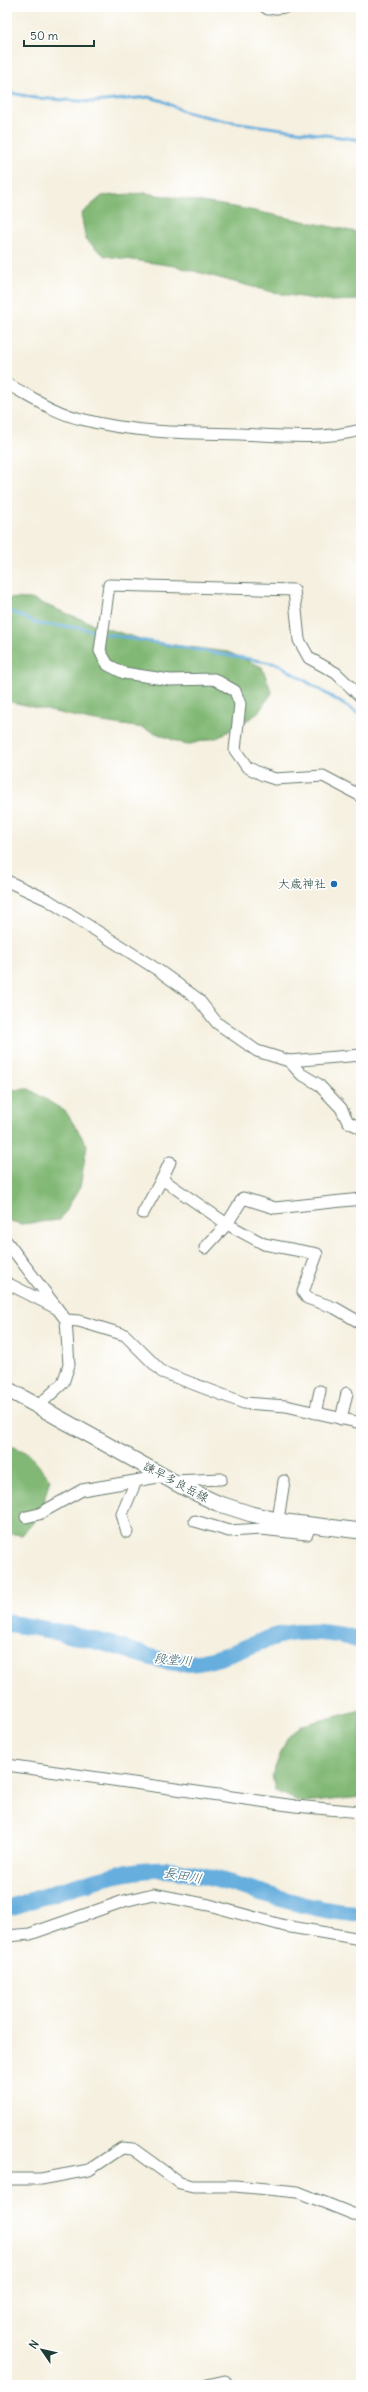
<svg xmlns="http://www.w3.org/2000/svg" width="368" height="2392" viewBox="0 0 368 2392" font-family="Delius,'Klee One',sans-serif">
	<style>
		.forest { fill: #81b874; stroke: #507a54 }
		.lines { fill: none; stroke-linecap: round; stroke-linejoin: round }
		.stream { stroke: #66aedd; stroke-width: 3 }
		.river { stroke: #66aedd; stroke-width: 17 }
		.minor-casing { stroke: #6a7c70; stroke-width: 13 }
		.secondary-casing { stroke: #6a7c70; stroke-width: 17 }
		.minor { stroke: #fff; stroke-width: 11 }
		.secondary { stroke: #fff; stroke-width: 15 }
		.poi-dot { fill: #1f6fb2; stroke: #fff; stroke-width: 1.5 }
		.labels { text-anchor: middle; stroke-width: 3.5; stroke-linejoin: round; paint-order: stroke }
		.poi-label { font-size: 12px; fill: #1f3d34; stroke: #fff; text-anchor: end }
		.street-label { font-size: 12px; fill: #1f3d34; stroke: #fff }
		.water-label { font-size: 13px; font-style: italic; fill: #345f67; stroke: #fff }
	</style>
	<rect width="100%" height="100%" fill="#fff"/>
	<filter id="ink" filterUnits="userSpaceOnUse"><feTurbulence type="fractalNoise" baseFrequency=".025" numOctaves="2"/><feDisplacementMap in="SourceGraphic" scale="8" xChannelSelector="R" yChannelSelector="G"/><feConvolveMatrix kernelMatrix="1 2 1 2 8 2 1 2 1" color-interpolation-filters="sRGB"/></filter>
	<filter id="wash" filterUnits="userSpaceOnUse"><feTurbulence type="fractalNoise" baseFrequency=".012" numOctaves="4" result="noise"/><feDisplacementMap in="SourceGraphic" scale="16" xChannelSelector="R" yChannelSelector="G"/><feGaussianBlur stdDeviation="0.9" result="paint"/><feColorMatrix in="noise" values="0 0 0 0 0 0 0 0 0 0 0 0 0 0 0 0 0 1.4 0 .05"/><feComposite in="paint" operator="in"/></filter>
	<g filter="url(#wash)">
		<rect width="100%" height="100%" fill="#f5f0df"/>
		<g class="forest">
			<path d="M 145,193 L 240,208 L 361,233 L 361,300 L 327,301 L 275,293 L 175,266 L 105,256 L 86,240 L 81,214 L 102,196 Z"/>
			<path d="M 7,598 L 31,599 L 98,626 L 150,642 L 228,652 L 262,667 L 272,693 L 257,714 L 219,737 L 186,745 L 143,728 L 90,720 L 7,701 Z"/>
			<path d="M 29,1089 L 66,1112 L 87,1145 L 80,1187 L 60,1220 L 21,1224 L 7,1220 L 7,1090 Z"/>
			<path d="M 7,1444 L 28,1453 L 50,1479 L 40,1515 L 22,1535 L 7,1533 Z"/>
			<path d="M 361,1710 L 361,1797 L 303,1803 L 275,1791 L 272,1775 L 287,1738 L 303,1725 Z"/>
		</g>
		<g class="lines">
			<g class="stream">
				<path d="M 7,92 L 35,98 L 93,102 L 149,97 L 163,101 L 185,112 L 226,121 L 361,140"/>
				<path d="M 7,610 L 39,624 L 82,628 L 100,633"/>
				<path d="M 105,634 L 278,664 L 361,715"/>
			</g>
			<g class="river">
				<path d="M 7,1623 C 41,1628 75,1635 108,1644 C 136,1651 163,1665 193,1663 C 223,1660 250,1644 277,1636 C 303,1629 337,1632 361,1641"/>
				<path d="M 7,1908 C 53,1895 125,1864 172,1870 C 236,1879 296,1911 361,1914"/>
			</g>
		</g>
	</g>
	<g filter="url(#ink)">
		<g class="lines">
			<defs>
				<g id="minor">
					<path d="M 265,7 L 268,9 L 286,7"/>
					<path d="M 7,384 C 30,396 55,413 81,419 C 133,433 187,433 240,434 C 281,436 322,440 361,430"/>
					<path d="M 361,697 L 336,673 L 309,658 L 299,640 L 294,590 L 109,585 L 100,651 L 108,665 L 124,673 L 170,680 L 214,679 L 235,691 L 240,704 L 235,750 L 247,767 L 263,775 L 275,779 L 323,776 L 361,796"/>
					<path d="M 7,881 L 48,900 L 158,970 L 198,999 L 217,1023 L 257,1051 L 289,1061 L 361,1055"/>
					<path d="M 289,1061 L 301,1074 L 318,1084 L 341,1108 L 348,1122 L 361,1128"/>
					<path d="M 170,1162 L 162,1179 L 227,1224 L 205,1248"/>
					<path d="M 361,1199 L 275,1208 L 243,1198 L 227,1224 L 264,1244 L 317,1254 L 303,1292 L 307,1298 L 335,1308 L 361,1323"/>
					<path d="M 143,1213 L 162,1179"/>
					<path d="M 7,1242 L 66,1320 L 79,1321 L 125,1335 L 162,1372 L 244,1403 L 286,1406 L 361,1423"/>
					<path d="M 7,1283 L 56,1308"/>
					<path d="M 38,1406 L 63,1383 L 69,1365 L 66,1320"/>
					<path d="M 315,1413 L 320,1391"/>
					<path d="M 341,1419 L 347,1393"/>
					<path d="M 173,1481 L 221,1479"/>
					<path d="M 26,1517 L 39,1514 L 82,1490 L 164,1476"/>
					<path d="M 278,1520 L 284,1481"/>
					<path d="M 195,1521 L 229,1531 L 261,1529 L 307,1534 L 310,1525"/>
					<path d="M 127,1532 L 122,1514 L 136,1481"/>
					<path d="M 7,1765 L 295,1806 L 361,1812"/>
					<path d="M 7,1936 L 30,1934 L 124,1901 L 153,1894 L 209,1905 L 285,1926 L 361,1939"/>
					<path d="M 7,2179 L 41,2179 L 89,2170 L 122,2148 L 133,2149 L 180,2183 L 193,2186 L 235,2186 L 298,2192 L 353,2214 L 361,2215"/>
					<path d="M 207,2385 L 225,2381 L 228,2385"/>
				</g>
				<path id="secondary" d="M 7,1389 L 183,1487 L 217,1503 L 251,1514 L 286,1522 L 361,1531"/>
			</defs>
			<use href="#minor" class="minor-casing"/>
			<use href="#secondary" class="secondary-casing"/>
			<use href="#minor" class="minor"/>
			<use href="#secondary" class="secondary"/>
		</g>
	</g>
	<circle class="poi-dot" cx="334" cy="884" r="4"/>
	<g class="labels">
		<g class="poi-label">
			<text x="326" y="888">大歳神社</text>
		</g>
		<g class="street-label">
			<text transform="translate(176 1482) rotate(28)" y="4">諫早多良岳線</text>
		</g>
		<g class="water-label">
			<text transform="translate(173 1659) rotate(5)" y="5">段堂川</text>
			<text transform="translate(183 1875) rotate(10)" y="5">長田川</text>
		</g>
	</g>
	<rect width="368" height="2392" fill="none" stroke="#fff" stroke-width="24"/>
	<g transform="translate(42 2350) rotate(304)" stroke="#ffffff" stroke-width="3" paint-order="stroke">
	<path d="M0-3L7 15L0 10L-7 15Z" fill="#1f3d34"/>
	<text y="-6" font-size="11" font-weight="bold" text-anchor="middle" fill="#1f3d34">N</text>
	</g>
	<path d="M24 40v6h70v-6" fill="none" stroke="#1f3d34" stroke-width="2"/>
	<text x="30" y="40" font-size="12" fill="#1f3d34" stroke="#ffffff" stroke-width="3" paint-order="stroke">50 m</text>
</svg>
